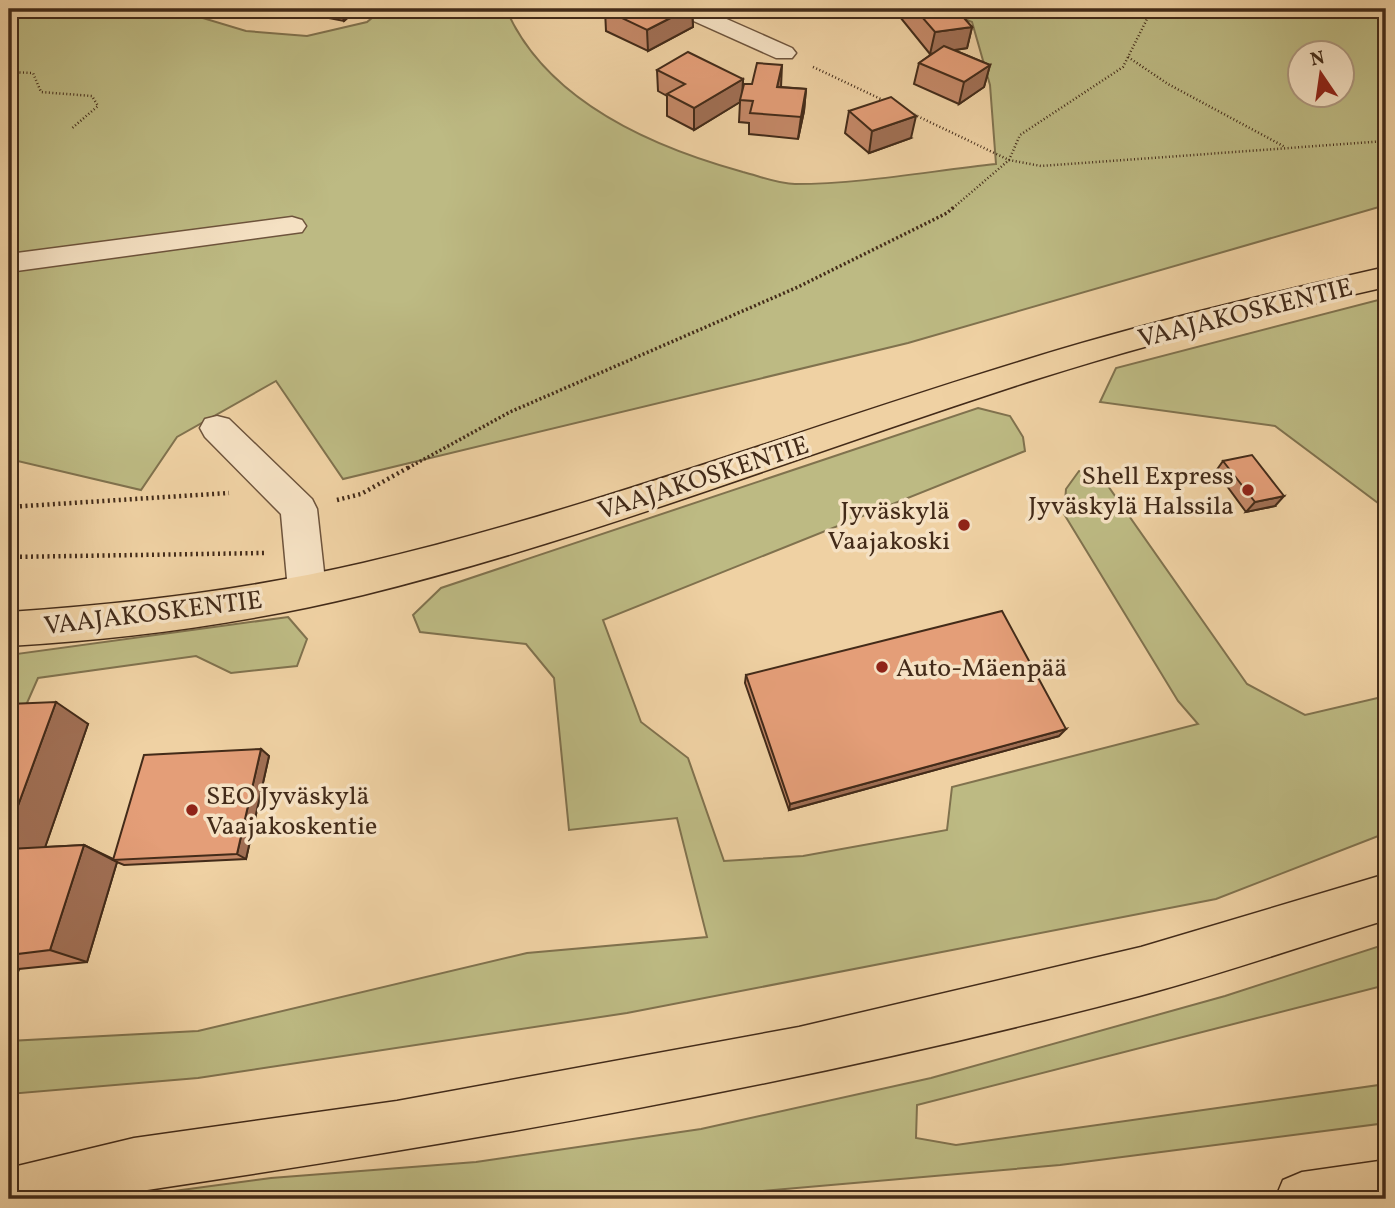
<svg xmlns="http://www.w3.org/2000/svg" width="1395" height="1208" viewBox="0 0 1395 1208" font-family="Vollkorn,serif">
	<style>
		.green { fill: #bdba83; stroke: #80724e; stroke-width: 2; fill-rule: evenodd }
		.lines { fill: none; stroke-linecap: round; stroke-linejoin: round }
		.minor-casing { stroke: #6e543c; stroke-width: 3 }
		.major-casing { stroke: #432b19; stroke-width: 3 }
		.highway-casing { stroke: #432b19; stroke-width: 3 }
		.path-far2 { stroke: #432b19; stroke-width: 2.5; stroke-dasharray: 1 2.5; stroke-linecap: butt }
		.path-far1 { stroke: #432b19; stroke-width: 3.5; stroke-dasharray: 2 2.5; stroke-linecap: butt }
		.path { stroke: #432b19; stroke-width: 4.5; stroke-dasharray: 2 3.5; stroke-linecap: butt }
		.minor { fill: #f5e1c3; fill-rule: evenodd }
		.major { fill: #efd1a3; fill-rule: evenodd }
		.highway { fill: #efd1a3; fill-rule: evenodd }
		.wall { fill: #c48867; stroke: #432b19; stroke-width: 2 }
		.shaded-wall { fill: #a06f54; stroke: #432b19; stroke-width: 2 }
		.building { fill: #e49e78; stroke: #432b19; stroke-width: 2 }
		.poi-dot { fill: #8f2418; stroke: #f5e1c3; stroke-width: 2.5 }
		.labels { text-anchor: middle; stroke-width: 7; stroke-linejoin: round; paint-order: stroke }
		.street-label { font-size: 26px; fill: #432b19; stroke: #f5e1c3 }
		.poi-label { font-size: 26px; fill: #432b19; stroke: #f5e1c3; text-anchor: end }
	</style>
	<rect width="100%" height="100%" fill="#efd1a3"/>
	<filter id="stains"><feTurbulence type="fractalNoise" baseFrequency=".00286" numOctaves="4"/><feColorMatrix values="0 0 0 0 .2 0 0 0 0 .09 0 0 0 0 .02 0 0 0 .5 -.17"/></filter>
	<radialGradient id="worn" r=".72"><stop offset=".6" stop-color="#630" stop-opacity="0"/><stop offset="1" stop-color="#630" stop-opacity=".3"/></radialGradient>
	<g class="green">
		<path d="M 36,9 L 173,9 L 246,31 L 307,36 L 367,22 L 383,9 L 506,9 C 546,101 652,147 743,172 C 759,176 778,184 795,184 C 862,184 930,171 996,164 L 990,85 L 972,22 L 940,9 L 1386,9 L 1386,205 L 908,343 L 343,479 L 276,381 L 177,437 L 141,490 L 9,459 L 9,16 ZM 1300,52 L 1342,52 L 1342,94 L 1300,94 Z"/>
		<path d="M 1386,298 L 1386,509 L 1275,426 L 1100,402 L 1116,368 Z"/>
		<path d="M 978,408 L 1010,416 L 1023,437 L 1025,451 L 603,620 L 641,722 L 688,758 L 724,861 L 803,856 L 947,830 L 952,787 L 1198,724 L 1178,701 L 1064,514 L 1066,489 L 1079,471 L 1101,476 L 1247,684 L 1305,715 L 1386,696 L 1386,833 L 1216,899 L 627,1013 L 198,1078 L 9,1094 L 9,1041 L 198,1031 L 527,953 L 707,937 L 677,818 L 569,830 L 554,678 L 526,644 L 420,632 L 413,615 L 441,588 Z"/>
		<path d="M 288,617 L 307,639 L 297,666 L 231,673 L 196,656 L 38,678 L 16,728 L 9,728 L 9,655 Z"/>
		<path d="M 1386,944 L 1386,985 L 917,1105 L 916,1138 L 956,1145 L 1386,1084 L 1386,1123 L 1060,1165 L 671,1199 L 114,1199 L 271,1178 L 476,1162 L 701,1129 L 931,1078 L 1225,996 Z"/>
	</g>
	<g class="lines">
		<defs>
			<g id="minor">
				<path d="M 675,9 L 704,9 L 792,48 L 796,53 L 792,58 L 776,58 L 678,14 Z"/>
				<path d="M 292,217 L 302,220 L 306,226 L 302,232 L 9,272 L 9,254 Z"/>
				<path d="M 217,416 L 229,419 L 312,499 L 317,509 L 326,590 L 320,601 L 307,606 L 294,601 L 288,590 L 281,514 L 205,437 L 200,428 L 205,419 Z"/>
			</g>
			<path id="major" d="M 1386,267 L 1386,287 C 1270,313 1154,342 1040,378 C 814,450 594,538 363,595 C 248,623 128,639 9,646 L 9,612 C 128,604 247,590 363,563 C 586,511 800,429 1019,362 C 1140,324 1263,295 1386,267 Z"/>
			<g id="highway">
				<path d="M 1386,874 L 1386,920 C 1304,945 1222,974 1139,996 C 809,1083 472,1142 134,1192 L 104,1199 L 9,1199 L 9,1168 L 134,1138 L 397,1101 L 799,1027 L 1141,947 Z"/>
				<path d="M 1386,1160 L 1386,1199 L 1275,1199 L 1283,1180 L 1302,1172 Z"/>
			</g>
		</defs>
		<use href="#minor" class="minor-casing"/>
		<use href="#major" class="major-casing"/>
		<use href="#highway" class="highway-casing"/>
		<g class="path-far2">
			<path d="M 1128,57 L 1168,84 L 1285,147"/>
			<path d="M 813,67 L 887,102"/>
			<path d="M 9,72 L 33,73 L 41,92 L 92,96 L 98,106 L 71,129"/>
			<path d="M 911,113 L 1009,160 L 1041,166 L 1386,141"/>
			<path d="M 953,208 L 1009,160 L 1020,135 L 1123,67 L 1152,9"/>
		</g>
		<path class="path-far1" d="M 408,468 L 510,412 L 798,287 L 947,213 L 955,206"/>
		<g class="path">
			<path d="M 337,500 L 361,494 L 411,466"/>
			<path d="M 9,507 L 229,493"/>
			<path d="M 9,557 L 264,553"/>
		</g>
		<use href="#minor" class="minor"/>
		<use href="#major" class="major"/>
		<use href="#highway" class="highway"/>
	</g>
	<g class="wall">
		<path d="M 301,9 L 352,9 L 353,13 L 344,21 L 302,13 Z"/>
		<path d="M 606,9 L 692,9 L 693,27 L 648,51 L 606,31 L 605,10 Z"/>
		<path d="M 902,9 L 956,9 L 972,27 L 967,48 L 954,50 L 990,65 L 984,87 L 959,104 L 914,84 L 919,63 L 933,53 L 930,54 L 900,17 Z"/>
		<path d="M 657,70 L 743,79 L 743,89 L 781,87 L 806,89 L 804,111 L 798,139 L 749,134 L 749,123 L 739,122 L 740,102 L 694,130 L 667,116 L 667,96 L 658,91 Z"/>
		<path d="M 849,111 L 911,138 L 869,153 L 845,133 Z"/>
		<path d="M 1223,461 L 1275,506 L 1246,512 L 1216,471 Z"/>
		<path d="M 746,675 L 1059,736 L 789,810 L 745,683 Z"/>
		<path d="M 9,704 L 88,724 L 45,847 L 84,845 L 113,859 L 261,749 L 269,756 L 246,859 L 124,865 L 117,862 L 87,962 L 19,969 L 14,983 L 9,983 Z"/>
	</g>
	<g class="shaded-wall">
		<path d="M 342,9 L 352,9 L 353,13 L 344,21 L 340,10 Z"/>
		<path d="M 688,9 L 692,9 L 693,27 L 648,51 L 647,30 Z"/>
		<path d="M 972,27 L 967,48 L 930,54 L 935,32 Z"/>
		<path d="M 782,65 L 781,87 L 777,87 Z"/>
		<path d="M 990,65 L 984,87 L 959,104 L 964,82 Z"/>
		<path d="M 743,79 L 742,100 L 740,100 L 740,102 L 694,130 L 694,108 Z"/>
		<path d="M 806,89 L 804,111 L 798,139 L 801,117 Z"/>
		<path d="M 916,116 L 911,138 L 869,153 L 872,131 Z"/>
		<path d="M 1284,496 L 1275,506 L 1246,512 L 1255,502 Z"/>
		<path d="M 56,702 L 88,724 L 42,856 L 9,849 L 9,830 Z"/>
		<path d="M 1066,729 L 1059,736 L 789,810 L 790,804 Z"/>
		<path d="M 261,749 L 269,756 L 246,859 L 237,854 Z"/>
		<path d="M 84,845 L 117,862 L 87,962 L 50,950 Z"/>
		<path d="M 9,966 L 19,969 L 14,983 L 9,981 Z"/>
	</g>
	<g class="building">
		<path d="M 606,9 L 688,9 L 647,30 L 605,10 Z"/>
		<path d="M 915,9 L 956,9 L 972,27 L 935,32 Z"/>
		<path d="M 944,46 L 990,65 L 964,82 L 919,63 Z"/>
		<path d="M 688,52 L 743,79 L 694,108 L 667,94 L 685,84 L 657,70 Z"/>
		<path d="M 757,63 L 782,65 L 777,87 L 806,89 L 801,117 L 750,113 L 753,101 L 740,100 L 744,84 L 752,84 Z"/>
		<path d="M 891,97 L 916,116 L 872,131 L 849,111 Z"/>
		<path d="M 1252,455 L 1284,496 L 1255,502 L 1223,461 Z"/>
		<path d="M 1002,611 L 1066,729 L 790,804 L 746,675 Z"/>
		<path d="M 56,702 L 9,830 L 9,704 Z"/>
		<path d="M 261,749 L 237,854 L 113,860 L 144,755 Z"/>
		<path d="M 84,845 L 50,950 L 9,955 L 9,849 Z"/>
	</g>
	<g class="poi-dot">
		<circle cx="1248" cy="490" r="7"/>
		<circle cx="964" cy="525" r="7"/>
		<circle cx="882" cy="667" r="7"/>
		<circle cx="192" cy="810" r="7"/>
	</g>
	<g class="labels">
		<g class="street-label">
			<text transform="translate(1245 312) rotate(-14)" y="9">VAAJAKOSKENTIE</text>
			<text transform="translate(703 477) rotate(-18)" y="9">VAAJAKOSKENTIE</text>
			<text transform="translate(153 612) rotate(-7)" y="9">VAAJAKOSKENTIE</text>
		</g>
		<g class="poi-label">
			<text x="1234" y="484">Shell Express<tspan x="1234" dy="30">Jyväskylä Halssila</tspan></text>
			<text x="950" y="519">Jyväskylä<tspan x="950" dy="30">Vaajakoski</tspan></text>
			<text x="896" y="676" text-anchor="start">Auto-Mäenpää</text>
			<text x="206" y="804" text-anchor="start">SEO Jyväskylä<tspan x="206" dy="30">Vaajakoskentie</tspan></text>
		</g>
	</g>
	<rect width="1395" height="1208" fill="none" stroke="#efd1a3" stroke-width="35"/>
	<rect x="10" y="10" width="1374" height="1187" fill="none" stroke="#432b19" stroke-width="3.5"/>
	<rect x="18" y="18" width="1360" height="1173" fill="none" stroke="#432b19" stroke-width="2"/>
	<g transform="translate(1321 74) rotate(347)"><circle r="33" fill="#f5e1c3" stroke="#ae987f" stroke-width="2"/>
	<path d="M0-5L12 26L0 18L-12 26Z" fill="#8f2418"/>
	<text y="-10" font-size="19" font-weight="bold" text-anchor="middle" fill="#432b19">N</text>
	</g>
	<rect width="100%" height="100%" filter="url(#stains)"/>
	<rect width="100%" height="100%" fill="url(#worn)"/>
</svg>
